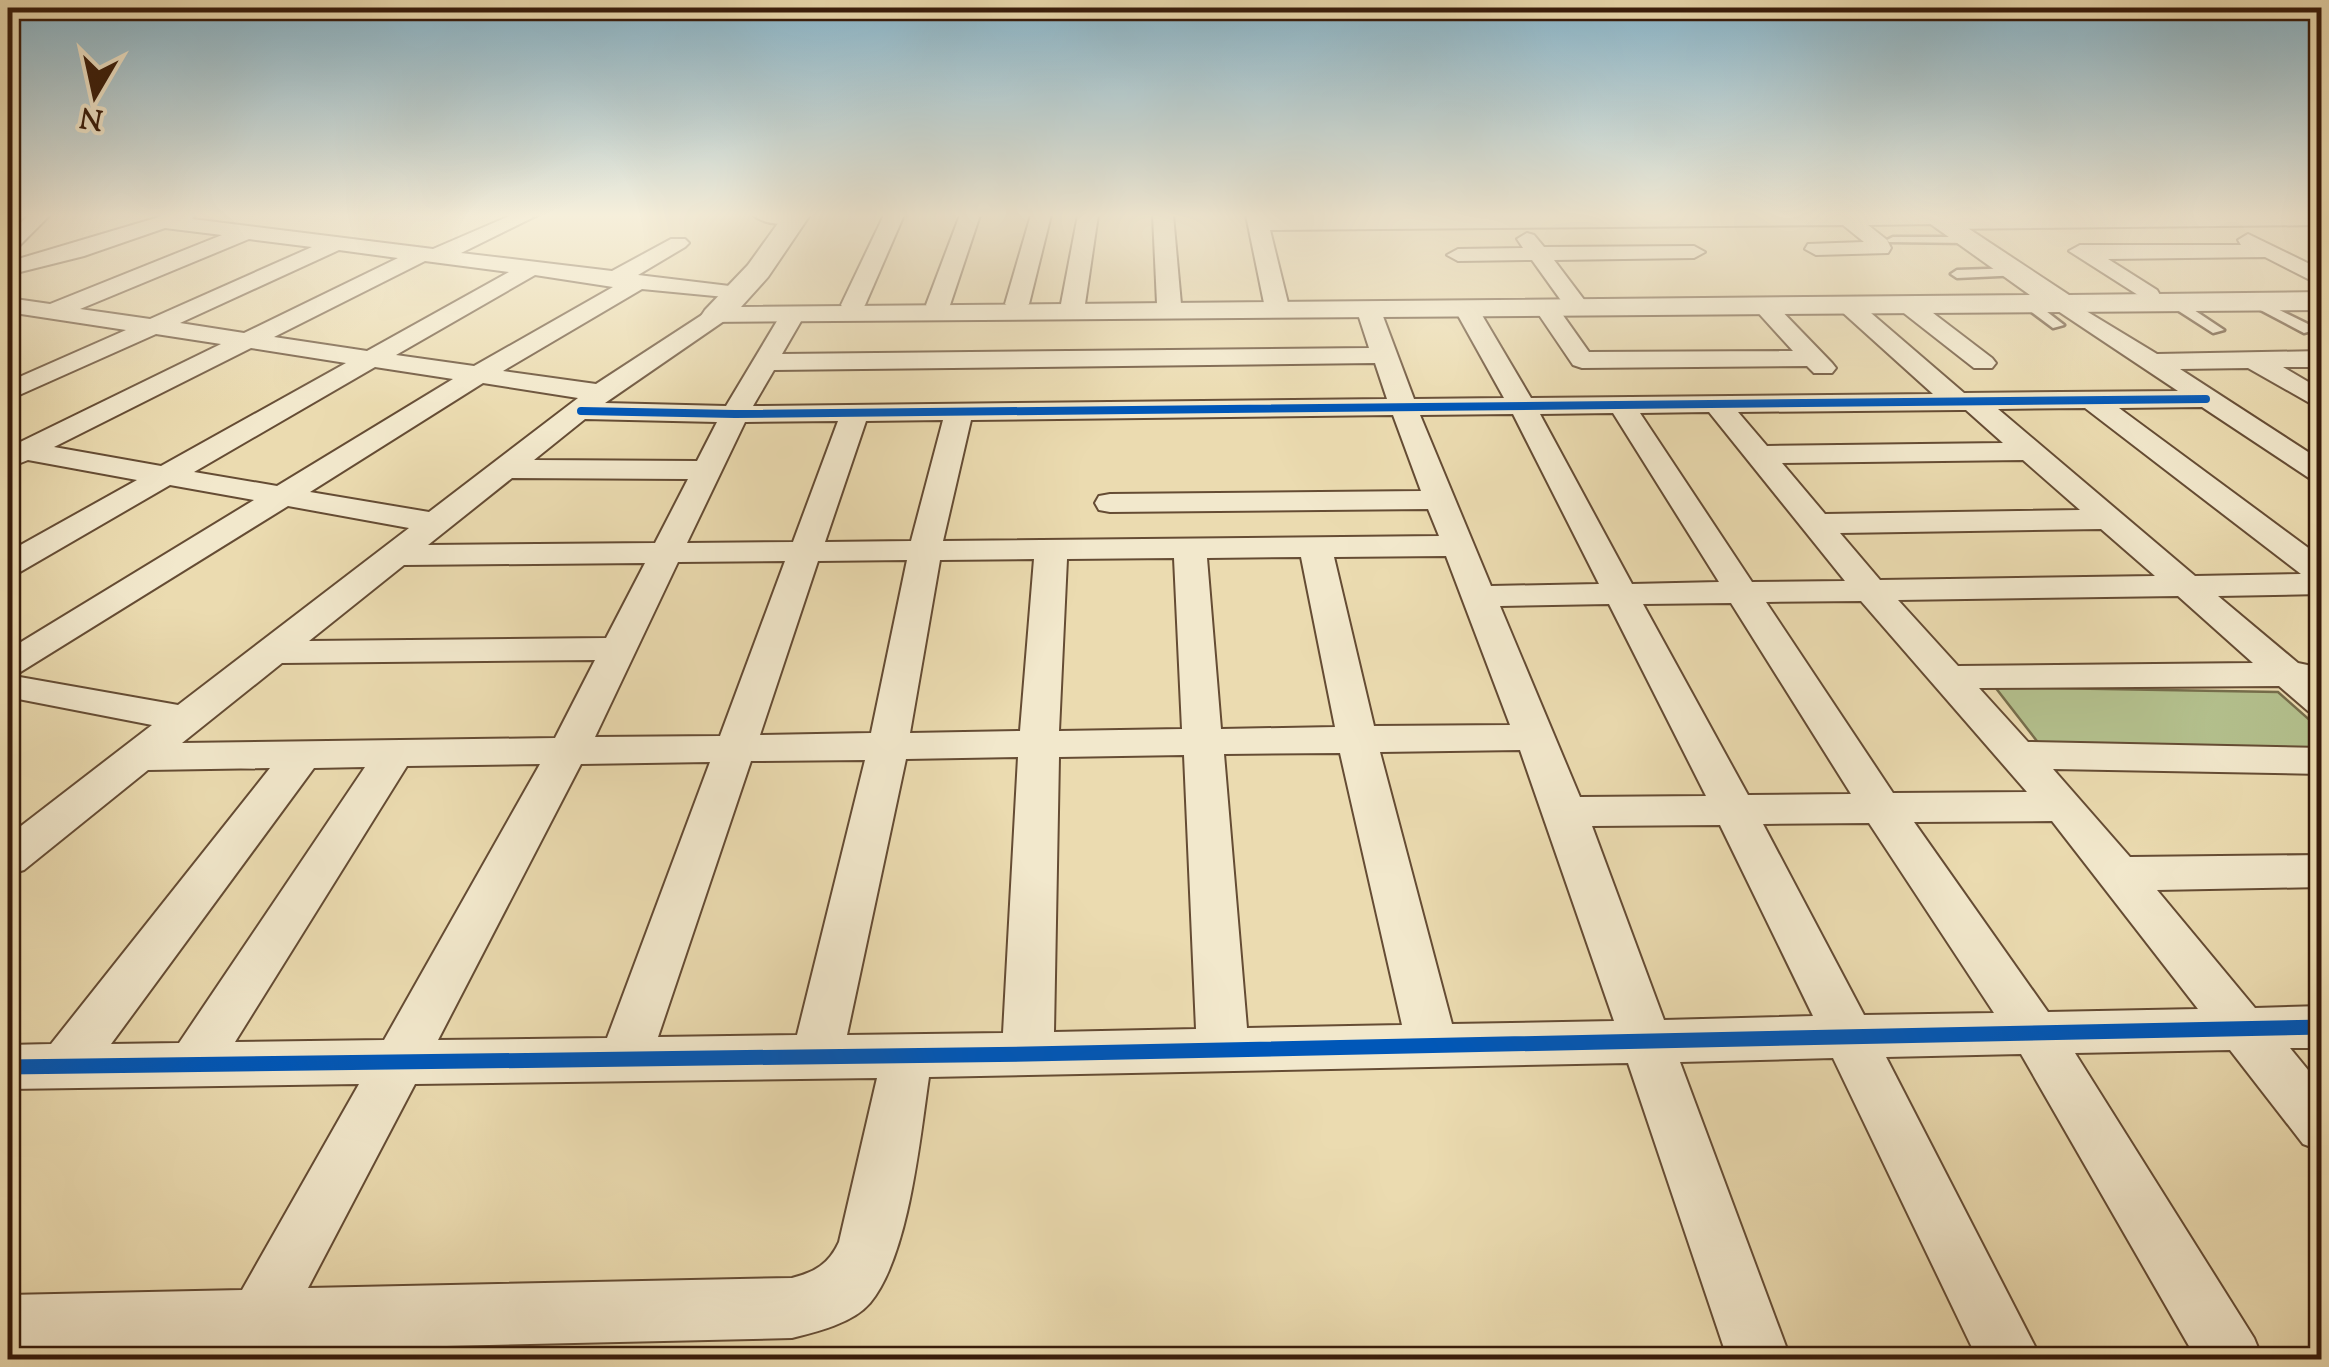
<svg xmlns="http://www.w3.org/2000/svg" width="2329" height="1367" viewBox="0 0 2329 1367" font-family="'Sorts Mill Goudy',serif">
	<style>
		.green { fill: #b4c18e; stroke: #766e4c; stroke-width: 2.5 }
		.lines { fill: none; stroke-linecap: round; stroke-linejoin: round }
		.service-casing { stroke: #654c34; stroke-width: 5 }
		.minor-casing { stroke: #654c34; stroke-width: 4 }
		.tertiary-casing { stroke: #654c34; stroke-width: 4 }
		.service { fill: #f2e8cc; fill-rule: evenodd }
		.minor { fill: #f2e8cc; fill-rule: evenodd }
		.tertiary { fill: #f2e8cc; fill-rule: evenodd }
		.cycleway-far1-casing { stroke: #f2e8cc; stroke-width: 12 }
		.cycleway-casing { stroke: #f2e8cc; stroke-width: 21 }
		.cycleway-far1 { stroke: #0057b8; stroke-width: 8 }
		.cycleway { stroke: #0057b8; stroke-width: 15 }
	</style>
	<rect width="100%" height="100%" fill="#ebdbb0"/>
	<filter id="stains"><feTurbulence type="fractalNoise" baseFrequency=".002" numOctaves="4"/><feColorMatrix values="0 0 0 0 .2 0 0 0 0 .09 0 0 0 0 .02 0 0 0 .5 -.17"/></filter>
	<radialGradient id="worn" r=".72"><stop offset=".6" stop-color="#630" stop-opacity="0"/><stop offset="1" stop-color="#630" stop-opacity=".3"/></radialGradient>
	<path class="green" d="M 1995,687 L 2278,692 L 2321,730 L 2321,748 L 2040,745 Z"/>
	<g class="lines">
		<defs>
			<g id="service">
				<path d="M 1893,237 L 1969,237 L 1975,240 L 1969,243 L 1889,242 L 1887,240 Z"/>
				<path d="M 2017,268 L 2021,269 L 2021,275 L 1957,278 L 1951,274 L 1957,270 Z"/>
				<path d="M 2255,298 L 2314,327 L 2315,330 L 2304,333 L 2251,305 L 2249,302 Z"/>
				<path d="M 2171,300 L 2179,300 L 2224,330 L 2213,333 L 2171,306 Z"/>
				<path d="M 2025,301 L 2033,301 L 2064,325 L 2053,328 L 2025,307 Z"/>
			</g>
			<g id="minor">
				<path d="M 29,215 L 50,215 L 15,250 L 8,252 L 8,235 Z"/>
				<path d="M 166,215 L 195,215 L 192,219 L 433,249 L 512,215 L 538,215 L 461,253 L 612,271 L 671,239 L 685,239 L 689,243 L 685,247 L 638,275 L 738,287 L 749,294 L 746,299 L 642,289 L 503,371 L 596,384 L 708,311 L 724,311 L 728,316 L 724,321 L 605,403 L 726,406 L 780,316 L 792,309 L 804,316 L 782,354 L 1369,348 L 1357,311 L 1369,304 L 1381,311 L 1414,399 L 1504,398 L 1455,310 L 1467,303 L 1479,310 L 1531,398 L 1933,394 L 1841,311 L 1837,306 L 1849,299 L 1857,301 L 1964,393 L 2178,391 L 2055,309 L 2051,304 L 2055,299 L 2063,297 L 2157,354 L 2322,351 L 2322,367 L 2283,367 L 2322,390 L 2322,410 L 2248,368 L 2180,369 L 2322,461 L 2322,483 L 2312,480 L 2202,407 L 2119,408 L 2322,558 L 2322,594 L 2218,596 L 2298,663 L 2312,666 L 2322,683 L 2322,715 L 2308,711 L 2279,686 L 1979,688 L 2028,742 L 2322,748 L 2322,774 L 2053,769 L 2130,857 L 2322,855 L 2322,887 L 2157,890 L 2255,1008 L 2322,1006 L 2322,1048 L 2290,1048 L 2322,1087 L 2322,1151 L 2303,1144 L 2230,1050 L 2075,1053 L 2254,1338 L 2263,1360 L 2197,1360 L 2021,1054 L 1886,1057 L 2042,1360 L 1978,1360 L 1833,1058 L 1680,1062 L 1791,1360 L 1728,1360 L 1628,1063 L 929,1077 C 920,1138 909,1256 870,1303 C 853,1323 817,1332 792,1338 L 276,1350 L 271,1360 L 206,1360 L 209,1352 L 8,1357 L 8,1295 L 242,1290 L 359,1084 L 8,1089 L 8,1045 L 51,1044 L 270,768 L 148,770 L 24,870 L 8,875 L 8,836 L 152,725 L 8,697 L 8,650 L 254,500 L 170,485 L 20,572 L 8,575 L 8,552 L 137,480 L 28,460 L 8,468 L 8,448 L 221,344 L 156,334 L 8,400 L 8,382 L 126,330 L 8,312 L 8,298 L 50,304 L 222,235 L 165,228 L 84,256 L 8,275 L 8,262 ZM 249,239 L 312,247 L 150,319 L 80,309 ZM 339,250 L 398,258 L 244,333 L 180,323 ZM 425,261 L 509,272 L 367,351 L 274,337 ZM 535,275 L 613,287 L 474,366 L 396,355 ZM 251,348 L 346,363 L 161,466 L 54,447 ZM 1375,363 L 1387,399 L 753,406 L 774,370 ZM 375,367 L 453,379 L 277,486 L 194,472 ZM 483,383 L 578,398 L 429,512 L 310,492 ZM 2085,408 L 2301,574 L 2195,576 L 1998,409 ZM 1960,410 L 1966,410 L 2003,443 L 1767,446 L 1738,412 ZM 1709,412 L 1845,581 L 1752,582 L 1640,413 ZM 1613,413 L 1719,582 L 1632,584 L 1540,414 ZM 1513,414 L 1599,584 L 1491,586 L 1420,415 ZM 1393,415 L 1421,491 L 1110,494 L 1099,496 L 1095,503 L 1099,510 L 1110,512 L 1428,509 L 1439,536 L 943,541 L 971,420 ZM 585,419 L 717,422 L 697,461 L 534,460 ZM 943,420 L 911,541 L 825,542 L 866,421 ZM 838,421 L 793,542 L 687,543 L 745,422 ZM 2023,460 L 2080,510 L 1825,514 L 1782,463 ZM 512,478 L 688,479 L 655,543 L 428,545 ZM 288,506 L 409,528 L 178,705 L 14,676 ZM 2101,529 L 2155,576 L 1880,580 L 1840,533 ZM 1446,556 L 1510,725 L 1374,726 L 1334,557 ZM 1301,557 L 1335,727 L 1221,729 L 1207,558 ZM 1174,558 L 1182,729 L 1059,731 L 1067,559 ZM 1034,559 L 1020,731 L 910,733 L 940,560 ZM 907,560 L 871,733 L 760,735 L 818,561 ZM 785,561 L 720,736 L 595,737 L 678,562 ZM 645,563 L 606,638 L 309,641 L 404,565 ZM 2178,596 L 2253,663 L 1958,666 L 1898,600 ZM 1861,601 L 2027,792 L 1893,793 L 1766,602 ZM 1731,603 L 1851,794 L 1748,795 L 1643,604 ZM 1609,604 L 1706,796 L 1580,797 L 1500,606 ZM 595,660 L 555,738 L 182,743 L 282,663 ZM 1520,750 L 1614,1021 L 1452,1024 L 1380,752 ZM 1340,753 L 1402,1025 L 1247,1028 L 1224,754 ZM 1184,755 L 1196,1029 L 1054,1032 L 1059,757 ZM 1018,757 L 1003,1033 L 847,1035 L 906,759 ZM 865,760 L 797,1035 L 658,1037 L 751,761 ZM 710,762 L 607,1038 L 438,1040 L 581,764 ZM 540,764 L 384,1040 L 235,1042 L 407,766 ZM 365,767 L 179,1043 L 111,1044 L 314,768 ZM 2052,821 L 2198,1009 L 2048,1012 L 1914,822 ZM 1869,823 L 1994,1013 L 1864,1015 L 1763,824 ZM 1720,825 L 1813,1016 L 1664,1020 L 1592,826 ZM 877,1078 L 839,1242 C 829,1264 815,1272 792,1278 L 308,1288 L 415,1084 Z"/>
				<path d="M 753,215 L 802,215 L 804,218 C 793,228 764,225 753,215 Z"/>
				<path d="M 884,215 L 904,215 L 865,305 L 861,310 L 845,310 L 841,305 Z"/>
				<path d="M 960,215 L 980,215 L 950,305 L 946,310 L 930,310 L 926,305 Z"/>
				<path d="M 1031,215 L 1051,215 L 1029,304 L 1017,311 L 1005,304 Z"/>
				<path d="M 1078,215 L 1098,215 L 1085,304 L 1073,311 L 1061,304 Z"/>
				<path d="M 1153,215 L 1173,215 L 1181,304 L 1169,311 L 1157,304 Z"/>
				<path d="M 1246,215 L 2322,215 L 2322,225 L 1944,229 L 1935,224 L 1868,225 L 1887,240 L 1891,248 L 1888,253 L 1816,255 L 1805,249 L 1808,244 L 1864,242 L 1843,225 L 1270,230 L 1288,303 L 1276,310 L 1264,303 Z"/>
				<path d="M 1527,233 L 1534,235 L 1544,247 L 1694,246 L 1705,252 L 1694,258 L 1554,260 L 1585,301 L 1573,308 L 1565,306 L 1532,260 L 1458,261 L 1447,255 L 1458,249 L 1523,248 L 1517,239 Z"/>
				<path d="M 2248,234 L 2322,270 L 2322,286 L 2265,257 L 2108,259 L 2157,290 L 2160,295 L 2149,302 L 2069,251 L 2080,245 L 2241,245 L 2238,240 Z"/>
				<path d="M 1908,298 L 1916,300 L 1992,358 L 1996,363 L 1992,368 L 1974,368 L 1900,310 L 1896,305 Z"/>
				<path d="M 1765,300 L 1773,302 L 1832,363 L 1836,368 L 1832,373 L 1814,373 L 1807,366 L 1582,368 L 1573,365 L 1535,309 L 1547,302 L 1555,304 L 1589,352 L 1793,351 L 1753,307 Z"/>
			</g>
			<path id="tertiary" d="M 784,215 L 810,215 L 768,277 L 741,307 L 2030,295 L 1918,215 L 1948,215 L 2069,295 L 2322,292 L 2322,310 L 705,322 L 701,316 L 705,310 L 748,265 Z"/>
		</defs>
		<use href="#service" class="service-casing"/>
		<use href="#minor" class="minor-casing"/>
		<use href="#tertiary" class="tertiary-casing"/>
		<use href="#service" class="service"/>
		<use href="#minor" class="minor"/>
		<use href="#tertiary" class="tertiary"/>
		<defs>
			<path id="cycleway-far1" d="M 581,411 L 735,414 L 2206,399"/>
			<path id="cycleway" d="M 8,1067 L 1028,1054 L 2322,1027"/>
		</defs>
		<use href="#cycleway-far1" class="cycleway-far1-casing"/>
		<use href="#cycleway" class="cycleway-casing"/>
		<use href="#cycleway-far1" class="cycleway-far1"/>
		<use href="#cycleway" class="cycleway"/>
	</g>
	<linearGradient id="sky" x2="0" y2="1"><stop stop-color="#88b7ce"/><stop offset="0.53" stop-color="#f6efdb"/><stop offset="1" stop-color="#f6efdb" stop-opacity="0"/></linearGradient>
	<rect width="2329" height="406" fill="url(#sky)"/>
	<rect width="2329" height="1367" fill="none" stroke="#ebdbb0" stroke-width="40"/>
	<rect x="10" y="10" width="2309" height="1347" fill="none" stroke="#381c0b" stroke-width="5"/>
	<rect x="20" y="20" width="2289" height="1327" fill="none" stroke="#381c0b" stroke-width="2.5"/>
	<g transform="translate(95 95) rotate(189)" stroke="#f2e8cc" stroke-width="8" paint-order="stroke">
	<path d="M0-8L18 38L0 25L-18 38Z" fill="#381c0b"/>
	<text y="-15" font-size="28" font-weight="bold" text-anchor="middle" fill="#381c0b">N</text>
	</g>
	<rect width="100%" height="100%" filter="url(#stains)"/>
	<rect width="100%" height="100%" fill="url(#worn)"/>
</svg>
